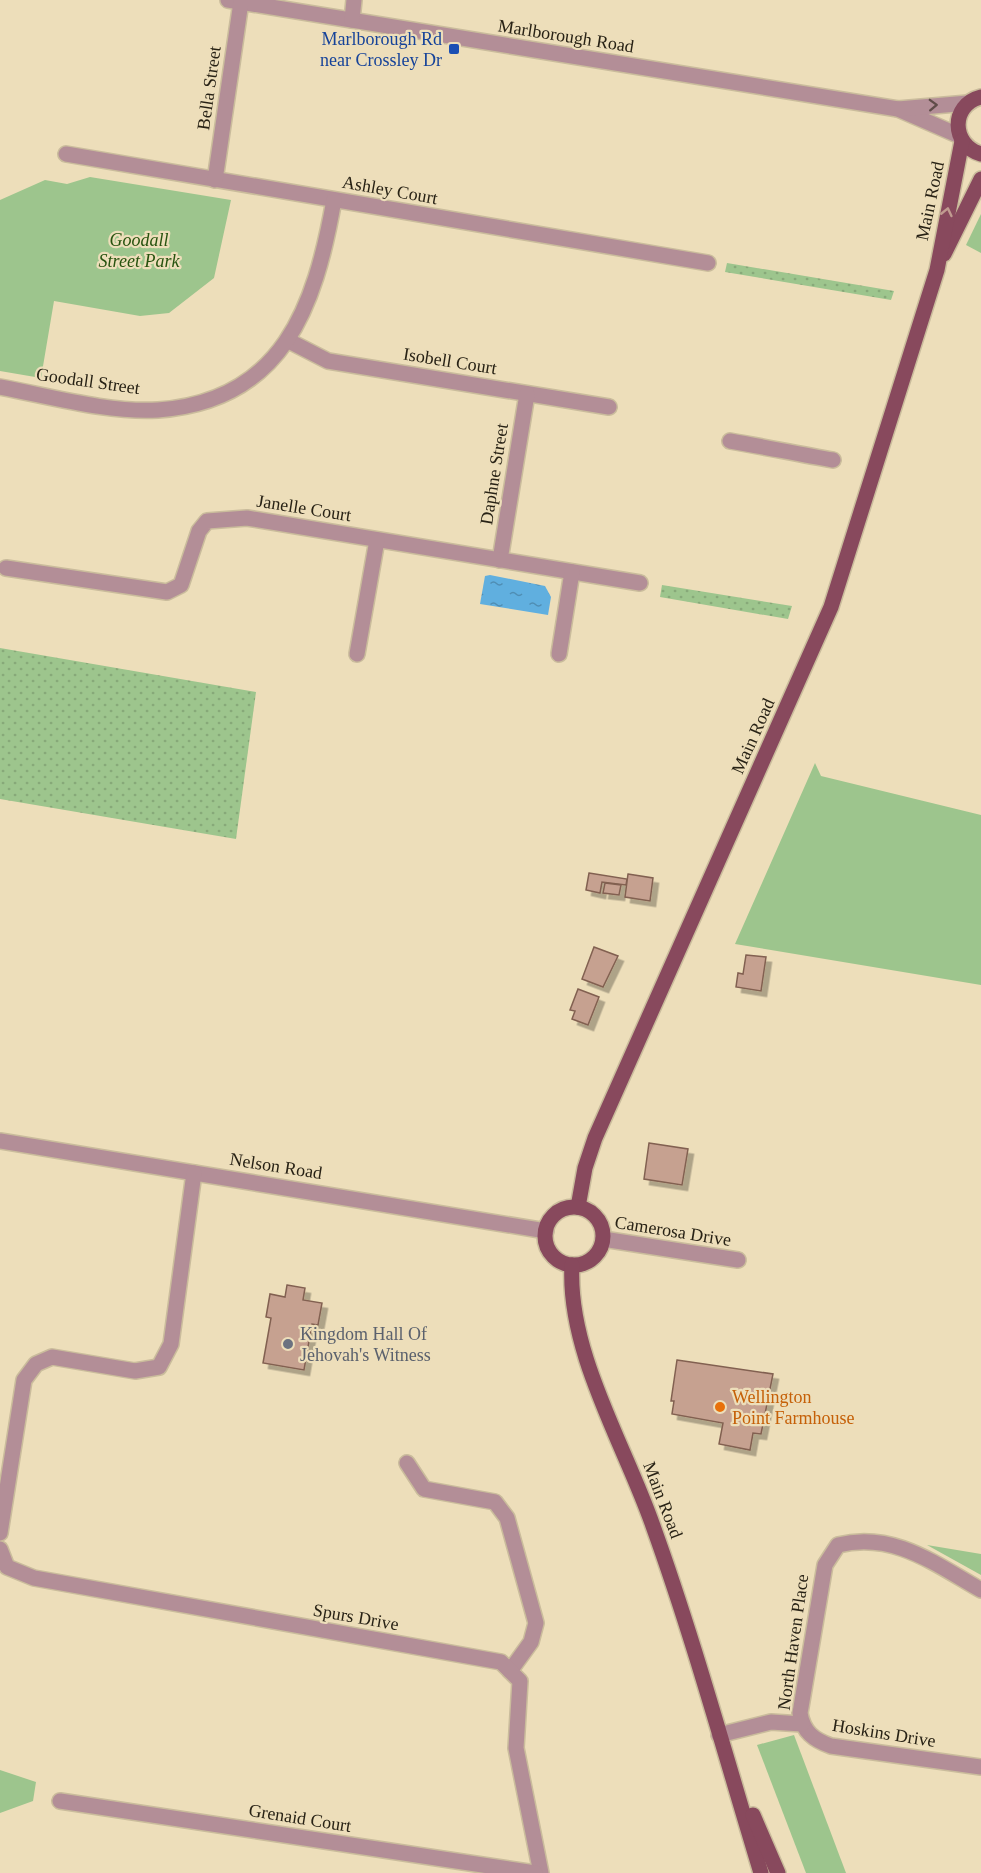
<svg xmlns="http://www.w3.org/2000/svg" width="981" height="1873" viewBox="0 0 981 1873" font-family="'Times New Roman',serif">
	<style>
		.grass { fill: url(#grass-dots) }
		.green { fill: #9dc58d }
		.water { fill: url(#water-ripples) }
		.building { fill: #c6a190; stroke: #826151; stroke-width: 1.5; filter: url(#shadow) }
		.lines { fill: none; stroke-linecap: round; stroke-linejoin: round }
		.minor-casing { stroke: #cabc9c; stroke-width: 18 }
		.major-casing { stroke: #cabc9c; stroke-width: 18 }
		.minor { stroke: #b38e97; stroke-width: 15 }
		.major { stroke: #88495d; stroke-width: 15 }
		.oneway { stroke: #604d49 }
		.oneway2 { stroke: #c09b90 }
		.transit-dot { fill: #1a4fb4; stroke: #eddeba; stroke-width: 2 }
		.worship-dot { fill: #6b7280; stroke: #eddeba; stroke-width: 2 }
		.food-dot { fill: #e8710a; stroke: #eddeba; stroke-width: 2 }
		.labels { text-anchor: middle; stroke-width: 4.5; stroke-linejoin: round; paint-order: stroke }
		.street-label { font-size: 18px; fill: #282215; stroke: #eddeba }
		.transit-label { font-size: 18px; fill: #164399; stroke: #eddeba; text-anchor: end }
		.park-label { font-size: 18px; font-style: italic; fill: #27530f; stroke: #eddeba }
		.worship-label { font-size: 18px; fill: #5b616d; stroke: #eddeba; text-anchor: start }
		.food-label { font-size: 18px; fill: #c56008; stroke: #eddeba; text-anchor: start }
	</style>
	<defs>
		<pattern id="grass-dots" width="8" height="8" patternUnits="userSpaceOnUse" patternTransform="scale(1.5)"><rect width="8" height="8" fill="#9dc58d"/><path d="M2 2h.1M6 6h.1" fill="none" stroke="#87a979" stroke-width="1.8" stroke-linecap="round"/></pattern>
		<pattern id="water-ripples" width="26" height="14" patternUnits="userSpaceOnUse" patternTransform="scale(1.5)"><rect width="26" height="14" fill="#60afdf"/><path d="M2 4q2-2 4 0t4 0M15 11q2-2 4 0t4 0" fill="none" stroke="#4f8eb4"/></pattern>
		<filter id="shadow"><feDropShadow dx="5.5" dy="5.5" stdDeviation="0" flood-color="#0004"/></filter>
	</defs>
	<rect width="100%" height="100%" fill="#eddeba"/>
	<g class="grass">
		<path d="M 727,263 L 894,291 L 891,300 L 725,272 Z"/>
		<path d="M 662,585 L 792,606 L 788,619 L 660,597 Z"/>
		<path d="M 0,648 L 256,692 L 236,839 L 0,799 Z"/>
	</g>
	<g class="green">
		<path d="M 90,177 L 231,200 L 214,278 L 169,313 L 140,316 L 54,301 L 41,378 L 0,371 L 0,200 L 45,180 L 67,184 Z"/>
		<path d="M 981,214 L 981,253 L 966,245 Z"/>
		<path d="M 815,763 L 821,776 L 981,815 L 981,985 L 735,944 Z"/>
		<path d="M 927,1545 L 981,1554 L 981,1575 Z"/>
		<path d="M 794,1735 L 846,1873 L 806,1873 L 757,1745 Z"/>
		<path d="M 0,1770 L 36,1782 L 33,1801 L 0,1813 Z"/>
	</g>
	<path class="water" d="M 490,575 L 545,586 L 551,597 L 548,615 L 480,604 L 485,576 Z"/>
	<g class="building">
		<path d="M 589,873 L 627,879 L 626,885 L 602,882 L 600,893 L 586,890 Z"/>
		<path d="M 628,874 L 653,878 L 650,901 L 625,897 Z"/>
		<path d="M 605,883 L 621,885 L 619,895 L 603,893 Z"/>
		<path d="M 594,947 L 618,956 L 603,987 L 582,979 Z"/>
		<path d="M 746,955 L 766,957 L 761,991 L 736,987 L 738,973 L 743,974 Z"/>
		<path d="M 578,989 L 599,997 L 588,1025 L 572,1019 L 575,1011 L 570,1010 Z"/>
		<path d="M 649,1143 L 688,1149 L 682,1185 L 644,1179 Z"/>
		<path d="M 287,1285 L 305,1288 L 303,1300 L 322,1303 L 318,1325 L 312,1324 L 304,1370 L 263,1363 L 271,1318 L 266,1317 L 270,1294 L 285,1297 Z"/>
		<path d="M 677,1360 L 773,1374 L 761,1434 L 753,1433 L 750,1450 L 719,1444 L 723,1423 L 672,1414 L 674,1401 L 671,1401 Z"/>
	</g>
	<g class="lines">
		<defs>
			<g id="minor">
				<path d="M 228,0 L 898,109 L 960,136"/>
				<path d="M 352,20 L 354,0"/>
				<path d="M 898,109 L 968,103"/>
				<path d="M 66,154 L 708,263"/>
				<path d="M 215,180 L 241,2"/>
				<path d="M 289,341 L 328,361 L 609,407"/>
				<path d="M 0,387 C 49,396 109,413 158,410 C 283,401 315,307 334,200"/>
				<path d="M 730,441 C 765,447 798,454 833,460"/>
				<path d="M 500,560 L 527,394"/>
				<path d="M 6,568 L 167,592 L 181,585 L 199,531 L 207,521 L 247,518 L 640,583"/>
				<path d="M 357,654 L 377,540"/>
				<path d="M 559,654 L 572,572"/>
				<path d="M 0,1141 L 546,1231"/>
				<path d="M 603,1239 L 738,1260"/>
				<path d="M 407,1463 L 424,1489 L 495,1502 L 507,1518 L 536,1623 L 531,1642 L 510,1671"/>
				<path d="M 0,1533 L 24,1380 L 36,1364 L 52,1357 L 135,1371 L 159,1367 L 171,1344 L 194,1173"/>
				<path d="M 0,1549 L 7,1567 L 34,1578 L 501,1662 L 520,1681 L 516,1748 L 541,1873"/>
				<path d="M 981,1590 C 935,1564 893,1531 838,1545 L 825,1565 L 800,1713 C 803,1732 814,1740 831,1746 L 981,1767"/>
				<path d="M 719,1735 L 771,1722 L 802,1724"/>
				<path d="M 60,1801 L 535,1873"/>
			</g>
			<g id="major">
				<path d="M 981,97 C 950,105 951,145 981,154"/>
				<path d="M 944,254 L 981,179"/>
				<path d="M 578,1207 L 585,1168 L 595,1138 L 831,607 L 937,270 L 962,141"/>
				<circle cx="574" cy="1236" r="29"/>
				<path d="M 572,1265 C 567,1352 625,1445 653,1526 C 694,1640 726,1758 761,1873"/>
				<path d="M 753,1815 L 778,1873"/>
			</g>
		</defs>
		<use href="#minor" class="minor-casing"/>
		<use href="#major" class="major-casing"/>
		<use href="#minor" class="minor"/>
		<use href="#major" class="major"/>
	</g>
	<defs><path id="oneway-chevron" d="M-2-3.5L2.5 0L-2 3.5" fill="none" stroke-width="1.6" stroke-linecap="round" stroke-linejoin="round" transform="scale(1.5)"/></defs>
	<use class="oneway" href="#oneway-chevron" transform="translate(933 105) rotate(-2)"/>
	<use class="oneway2" href="#oneway-chevron" transform="translate(947 212) rotate(-77)"/>
	<rect class="transit-dot" x="448" y="43" width="12" height="12" rx="3"/>
	<circle class="worship-dot" cx="288" cy="1344" r="6"/>
	<circle class="food-dot" cx="720" cy="1407" r="6"/>
	<g class="labels">
		<g class="street-label">
			<text transform="translate(566 36) rotate(9)" y="6">Marlborough Road</text>
			<text transform="translate(209 88) rotate(-82)" y="6">Bella Street</text>
			<text transform="translate(390 190) rotate(10)" y="6">Ashley Court</text>
			<text transform="translate(930 201) rotate(-78)" y="6">Main Road</text>
			<text transform="translate(450 361) rotate(9)" y="6">Isobell Court</text>
			<text transform="translate(88 381) rotate(8)" y="6">Goodall Street</text>
			<text transform="translate(494 474) rotate(-81)" y="6">Daphne Street</text>
			<text transform="translate(304 508) rotate(9)" y="6">Janelle Court</text>
			<text transform="translate(753 736) rotate(-66)" y="6">Main Road</text>
			<text transform="translate(276 1166) rotate(9)" y="6">Nelson Road</text>
			<text transform="translate(673 1231) rotate(9)" y="6">Camerosa Drive</text>
			<text transform="translate(663 1500) rotate(69)" y="6">Main Road</text>
			<text transform="translate(356 1617) rotate(10)" y="6">Spurs Drive</text>
			<text transform="translate(793 1642) rotate(-82)" y="6">North Haven Place</text>
			<text transform="translate(884 1733) rotate(9)" y="6">Hoskins Drive</text>
			<text transform="translate(300 1818) rotate(9)" y="6">Grenaid Court</text>
		</g>
		<g class="transit-label">
			<text x="442" y="45">Marlborough Rd<tspan x="442" dy="21">near Crossley Dr</tspan></text>
		</g>
		<g class="park-label">
			<text x="139" y="246">Goodall<tspan x="139" dy="21">Street Park</tspan></text>
		</g>
		<g class="worship-label">
			<text x="300" y="1340">Kingdom Hall Of<tspan x="300" dy="21">Jehovah's Witness</tspan></text>
		</g>
		<g class="food-label">
			<text x="732" y="1403">Wellington<tspan x="732" dy="21">Point Farmhouse</tspan></text>
		</g>
	</g>
</svg>
